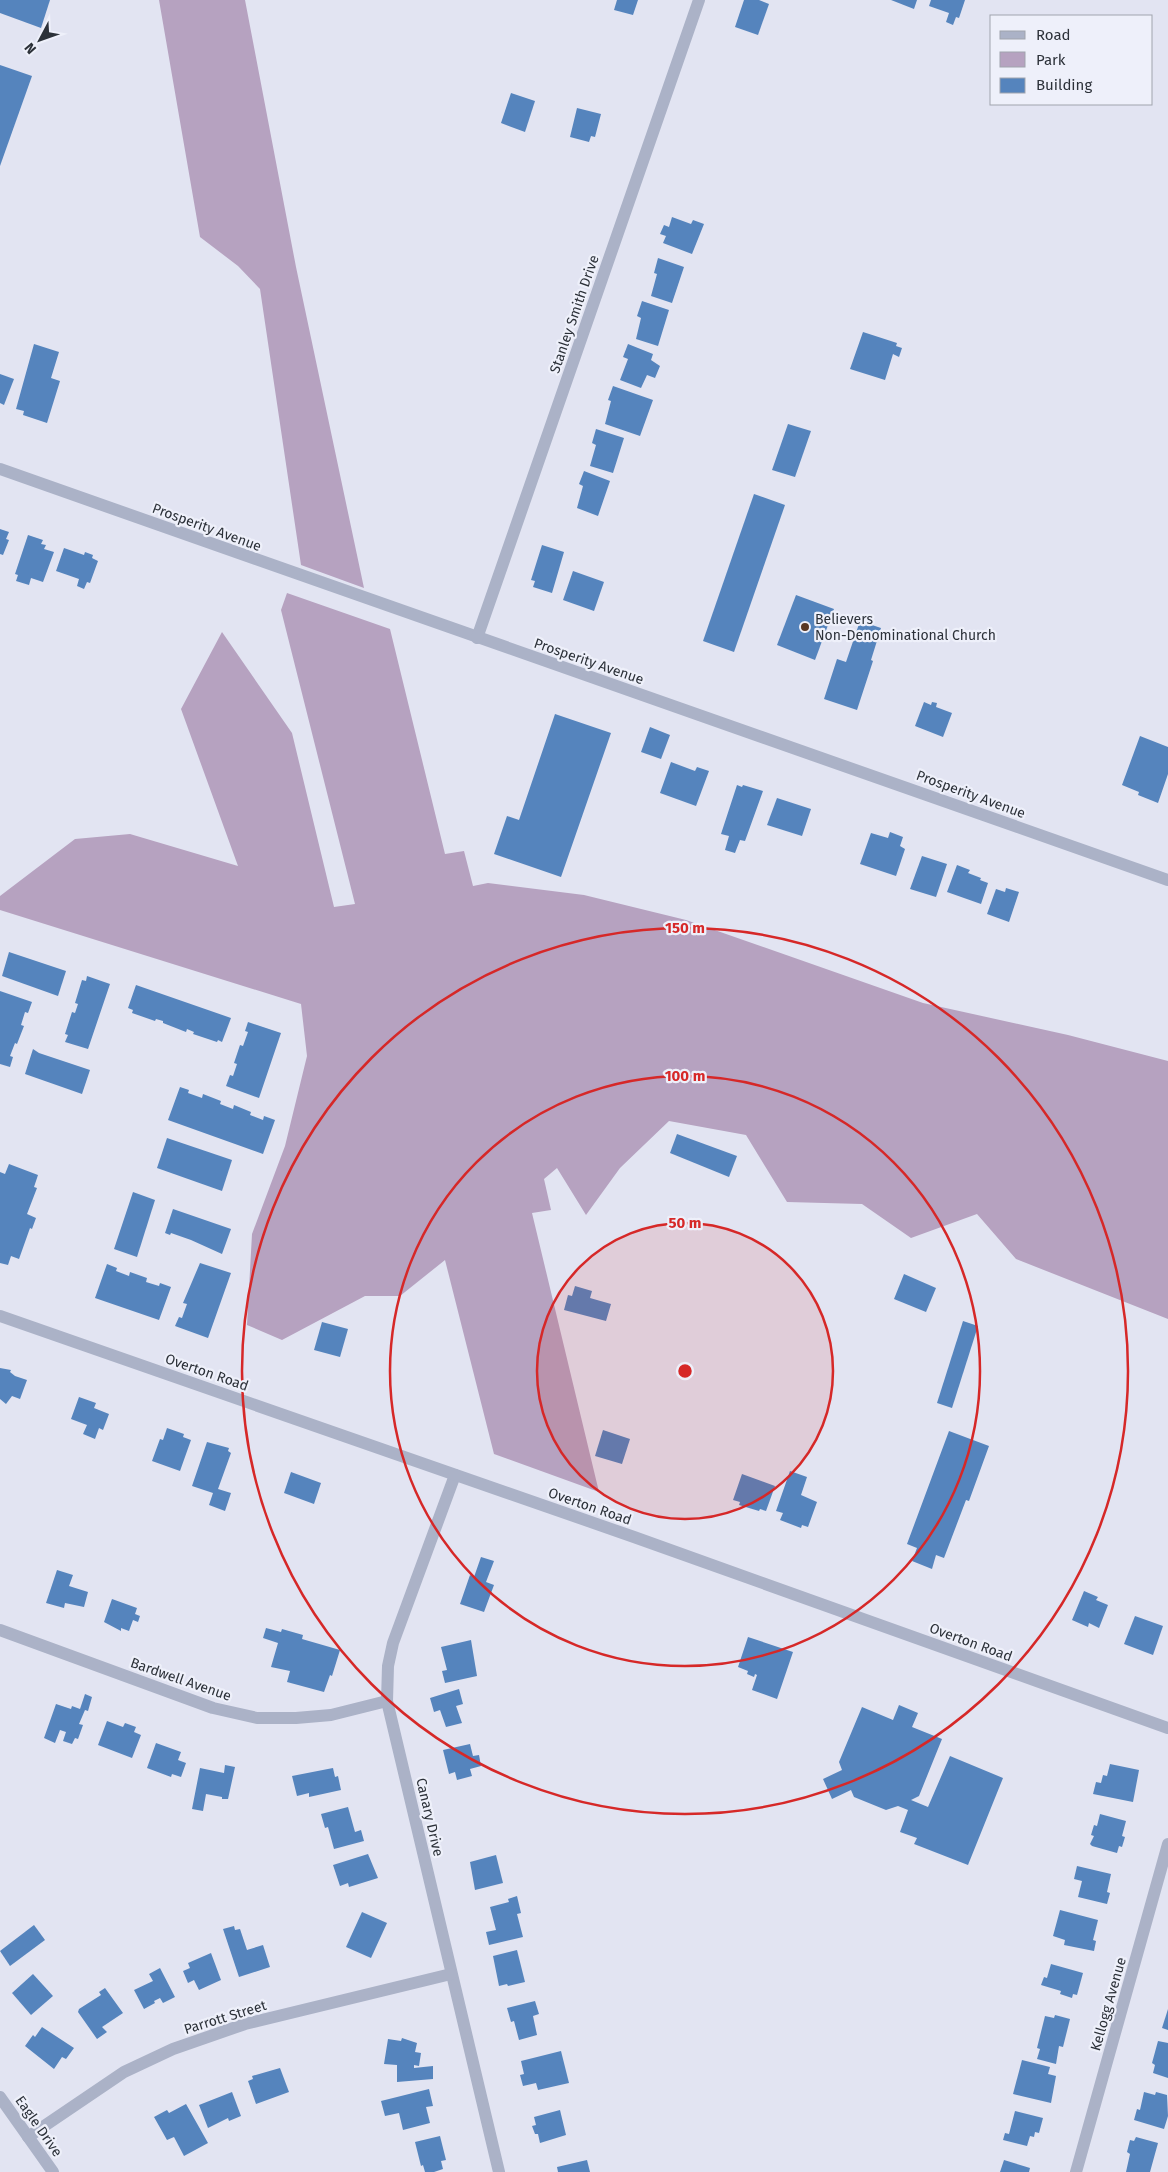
<svg xmlns="http://www.w3.org/2000/svg" width="1168" height="2172" viewBox="0 0 1168 2172" font-family="'Fira Sans',sans-serif">
	<style>
		.green { fill: #b6a2c0 }
		.building { fill: #5584bd }
		.lines { fill: none; stroke-linecap: round; stroke-linejoin: round }
		.minor { stroke: #abb2c7; stroke-width: 12 }
		.tertiary { stroke: #abb2c7; stroke-width: 12 }
		.ring { fill: none; stroke: #d62828; stroke-width: 2.5 }
		.poi-dot { fill: #583724; stroke: #eef0fa; stroke-width: 2 }
		.labels { text-anchor: middle; stroke-width: 4.5; stroke-linejoin: round; paint-order: stroke }
		.street-label { font-size: 14px; fill: #2c3139; stroke: #eef0fa }
		.poi-label { font-size: 14px; fill: #2c3139; stroke: #eef0fa; text-anchor: start }
		.centre { fill: #d62828; stroke: #eef0fa; stroke-width: 2.5 }
		.ring-label { font-size: 15px; text-anchor: middle; font-weight: bold; fill: #d62828; stroke: #eef0fa; stroke-width: 4.5; stroke-linejoin: round; paint-order: stroke }
	</style>
	<rect width="100%" height="100%" fill="#e2e4f2"/>
	<g class="green">
		<path d="M 159,0 L 245,0 L 296,267 L 364,588 L 301,565 L 260,289 L 238,266 L 200,237 Z"/>
		<path d="M 287,593 L 390,629 L 445,854 L 464,851 L 473,886 L 488,883 L 584,895 L 686,920 L 923,1003 L 1068,1035 L 1168,1061 L 1168,1319 L 1016,1259 L 977,1214 L 911,1238 L 862,1204 L 787,1202 L 746,1135 L 669,1121 L 620,1168 L 586,1215 L 557,1168 L 544,1179 L 551,1210 L 532,1213 L 599,1492 L 494,1454 L 445,1260 L 400,1296 L 365,1296 L 282,1340 L 247,1325 L 252,1234 L 285,1146 L 307,1056 L 301,1004 L 0,910 L 0,896 L 75,839 L 130,834 L 238,866 L 181,709 L 222,632 L 292,733 L 334,907 L 355,904 L 281,610 Z"/>
	</g>
	<g class="building">
		<path d="M 0,0 L 50,0 L 41,28 L 0,13 Z"/>
		<path d="M 617,0 L 638,0 L 633,15 L 614,10 Z"/>
		<path d="M 744,0 L 759,0 L 769,4 L 758,35 L 735,27 Z"/>
		<path d="M 891,0 L 917,0 L 914,9 Z"/>
		<path d="M 931,0 L 965,0 L 959,18 L 956,17 L 953,25 L 946,22 L 949,13 L 929,6 Z"/>
		<path d="M 0,65 L 32,76 L 0,166 Z"/>
		<path d="M 511,93 L 535,101 L 525,132 L 501,123 Z"/>
		<path d="M 577,108 L 601,114 L 595,137 L 591,136 L 589,142 L 570,137 Z"/>
		<path d="M 672,217 L 691,224 L 693,220 L 704,224 L 692,254 L 663,243 L 666,236 L 660,234 L 664,225 L 669,227 Z"/>
		<path d="M 658,258 L 684,267 L 672,303 L 651,296 L 657,274 L 654,273 Z"/>
		<path d="M 642,301 L 669,310 L 658,346 L 636,339 L 641,318 L 637,316 Z"/>
		<path d="M 863,332 L 897,343 L 896,346 L 902,348 L 899,357 L 893,354 L 885,380 L 850,369 Z"/>
		<path d="M 34,344 L 59,352 L 51,378 L 60,381 L 47,423 L 23,415 L 24,411 L 16,409 Z"/>
		<path d="M 628,344 L 653,354 L 651,360 L 660,366 L 655,378 L 647,375 L 641,388 L 620,380 L 628,359 L 623,357 Z"/>
		<path d="M 0,374 L 14,379 L 4,405 L 0,403 Z"/>
		<path d="M 613,386 L 653,400 L 640,436 L 605,424 L 611,401 L 608,400 Z"/>
		<path d="M 788,424 L 811,431 L 795,477 L 772,470 Z"/>
		<path d="M 596,429 L 624,438 L 613,473 L 590,466 L 596,445 L 592,443 Z"/>
		<path d="M 584,471 L 610,481 L 598,516 L 577,508 L 583,486 L 579,484 Z"/>
		<path d="M 754,494 L 785,505 L 734,652 L 703,641 Z"/>
		<path d="M 0,529 L 9,532 L 6,539 L 9,540 L 3,555 L 0,554 Z"/>
		<path d="M 28,535 L 43,540 L 41,544 L 46,545 L 44,549 L 54,552 L 43,582 L 31,578 L 29,585 L 16,581 L 18,575 L 15,574 Z"/>
		<path d="M 542,545 L 564,552 L 552,593 L 533,587 L 535,581 L 531,580 Z"/>
		<path d="M 64,548 L 84,555 L 85,552 L 93,555 L 92,558 L 98,561 L 90,583 L 87,582 L 84,589 L 77,586 L 79,579 L 56,571 Z"/>
		<path d="M 573,571 L 604,582 L 594,611 L 563,600 Z"/>
		<path d="M 796,595 L 834,609 L 815,660 L 777,645 Z"/>
		<path d="M 860,621 L 881,628 L 871,660 L 873,661 L 857,710 L 824,699 L 837,659 L 846,662 Z"/>
		<path d="M 924,702 L 931,705 L 932,702 L 937,703 L 936,707 L 952,713 L 943,737 L 915,726 Z"/>
		<path d="M 555,714 L 611,733 L 561,877 L 494,854 L 507,816 L 519,820 Z"/>
		<path d="M 650,727 L 670,735 L 661,759 L 641,752 Z"/>
		<path d="M 1140,736 L 1168,747 L 1168,774 L 1158,803 L 1138,795 L 1139,792 L 1122,785 Z"/>
		<path d="M 671,762 L 695,771 L 697,767 L 709,771 L 696,806 L 660,793 Z"/>
		<path d="M 737,785 L 742,787 L 743,785 L 763,791 L 745,841 L 740,840 L 735,853 L 725,850 L 729,836 L 721,834 Z"/>
		<path d="M 777,798 L 811,809 L 802,836 L 767,825 Z"/>
		<path d="M 890,832 L 903,837 L 900,846 L 905,849 L 896,876 L 860,864 L 871,833 L 888,838 Z"/>
		<path d="M 922,856 L 947,864 L 936,897 L 910,889 Z"/>
		<path d="M 957,865 L 970,870 L 968,873 L 981,878 L 980,880 L 988,883 L 981,904 L 947,892 Z"/>
		<path d="M 1006,888 L 1019,892 L 1009,922 L 987,914 L 996,889 L 1005,892 Z"/>
		<path d="M 9,952 L 66,971 L 58,996 L 2,976 Z"/>
		<path d="M 87,976 L 110,984 L 88,1049 L 65,1042 L 68,1035 L 65,1034 L 72,1012 L 75,1013 L 78,1004 L 75,1003 L 82,980 L 86,981 Z"/>
		<path d="M 136,985 L 231,1018 L 222,1042 L 218,1040 L 217,1042 L 193,1034 L 194,1032 L 187,1029 L 186,1032 L 163,1023 L 163,1021 L 156,1019 L 155,1021 L 132,1013 L 133,1010 L 128,1008 Z"/>
		<path d="M 0,991 L 32,1002 L 28,1013 L 25,1012 L 21,1025 L 24,1026 L 17,1044 L 15,1043 L 10,1056 L 13,1057 L 10,1067 L 0,1064 Z"/>
		<path d="M 248,1022 L 281,1033 L 259,1098 L 226,1086 L 230,1075 L 233,1076 L 237,1064 L 234,1063 L 240,1045 L 243,1046 L 248,1032 L 245,1031 Z"/>
		<path d="M 33,1049 L 39,1053 L 90,1070 L 82,1094 L 25,1074 Z"/>
		<path d="M 180,1087 L 189,1090 L 188,1093 L 202,1098 L 203,1094 L 221,1101 L 220,1104 L 233,1109 L 234,1105 L 251,1112 L 250,1115 L 263,1120 L 264,1116 L 275,1120 L 263,1154 L 168,1120 Z"/>
		<path d="M 677,1134 L 737,1156 L 729,1177 L 670,1153 Z"/>
		<path d="M 167,1138 L 232,1160 L 222,1191 L 157,1168 Z"/>
		<path d="M 9,1164 L 38,1175 L 34,1187 L 37,1188 L 27,1214 L 36,1218 L 32,1229 L 30,1228 L 19,1259 L 11,1256 L 8,1265 L 0,1263 L 0,1172 L 5,1174 Z"/>
		<path d="M 133,1192 L 155,1200 L 137,1257 L 114,1249 Z"/>
		<path d="M 173,1209 L 231,1229 L 222,1254 L 191,1240 L 171,1233 L 170,1235 L 165,1233 Z"/>
		<path d="M 200,1263 L 231,1273 L 208,1338 L 175,1326 L 179,1317 L 182,1318 L 187,1304 L 183,1303 Z"/>
		<path d="M 107,1264 L 117,1268 L 116,1271 L 129,1276 L 130,1272 L 147,1278 L 146,1282 L 159,1286 L 160,1283 L 171,1287 L 159,1320 L 95,1298 Z"/>
		<path d="M 904,1274 L 936,1288 L 926,1312 L 894,1299 Z"/>
		<path d="M 575,1286 L 592,1291 L 590,1298 L 611,1304 L 606,1321 L 564,1310 L 568,1295 L 572,1296 Z"/>
		<path d="M 963,1321 L 978,1326 L 952,1408 L 937,1403 Z"/>
		<path d="M 322,1322 L 348,1329 L 340,1357 L 314,1350 Z"/>
		<path d="M 0,1368 L 11,1370 L 10,1372 L 15,1376 L 27,1380 L 20,1399 L 12,1396 L 6,1404 L 0,1399 Z"/>
		<path d="M 79,1397 L 96,1403 L 94,1408 L 109,1414 L 103,1430 L 99,1428 L 95,1439 L 83,1434 L 87,1425 L 71,1419 Z"/>
		<path d="M 167,1428 L 184,1434 L 183,1437 L 191,1440 L 180,1471 L 152,1461 L 160,1439 L 163,1440 Z"/>
		<path d="M 603,1430 L 630,1439 L 622,1464 L 595,1456 Z"/>
		<path d="M 949,1431 L 989,1446 L 969,1501 L 966,1500 L 944,1558 L 936,1555 L 932,1569 L 912,1561 L 917,1548 L 907,1544 Z"/>
		<path d="M 207,1442 L 229,1448 L 228,1451 L 231,1453 L 218,1489 L 231,1493 L 225,1511 L 209,1505 L 213,1493 L 192,1486 Z"/>
		<path d="M 790,1471 L 807,1477 L 801,1495 L 817,1502 L 808,1527 L 802,1525 L 801,1528 L 780,1520 L 783,1513 L 776,1511 Z"/>
		<path d="M 291,1472 L 321,1483 L 314,1504 L 284,1493 Z"/>
		<path d="M 742,1474 L 775,1486 L 766,1511 L 760,1509 L 759,1511 L 739,1505 L 740,1502 L 733,1500 Z"/>
		<path d="M 481,1557 L 494,1561 L 486,1582 L 494,1585 L 484,1612 L 460,1604 L 470,1575 L 474,1577 Z"/>
		<path d="M 57,1570 L 73,1575 L 69,1586 L 88,1592 L 84,1607 L 65,1603 L 64,1608 L 46,1603 Z"/>
		<path d="M 1084,1591 L 1098,1597 L 1096,1600 L 1108,1605 L 1099,1628 L 1089,1623 L 1088,1627 L 1072,1620 Z"/>
		<path d="M 112,1599 L 137,1608 L 135,1614 L 140,1616 L 138,1622 L 133,1620 L 129,1631 L 121,1628 L 121,1631 L 104,1622 Z"/>
		<path d="M 1135,1616 L 1163,1626 L 1153,1655 L 1124,1644 Z"/>
		<path d="M 266,1628 L 281,1632 L 282,1629 L 303,1635 L 302,1639 L 340,1650 L 332,1676 L 330,1675 L 324,1692 L 287,1682 L 290,1671 L 271,1667 L 278,1643 L 263,1638 Z"/>
		<path d="M 748,1637 L 793,1652 L 777,1699 L 752,1690 L 757,1675 L 755,1674 L 754,1677 L 747,1674 L 748,1671 L 738,1667 Z"/>
		<path d="M 471,1640 L 477,1676 L 445,1683 L 442,1671 L 447,1670 L 441,1647 Z"/>
		<path d="M 459,1689 L 463,1704 L 456,1706 L 462,1723 L 446,1727 L 440,1710 L 434,1712 L 430,1698 Z"/>
		<path d="M 85,1694 L 92,1697 L 88,1711 L 85,1710 L 79,1724 L 83,1725 L 78,1739 L 75,1738 L 72,1744 L 63,1741 L 66,1732 L 60,1730 L 55,1743 L 44,1738 L 56,1704 L 71,1709 L 72,1706 L 80,1709 Z"/>
		<path d="M 899,1705 L 918,1713 L 912,1727 L 942,1739 L 919,1796 L 911,1800 L 928,1807 L 950,1756 L 1003,1778 L 968,1865 L 914,1844 L 917,1838 L 900,1832 L 908,1810 L 898,1806 L 886,1810 L 854,1797 L 851,1790 L 832,1799 L 823,1779 L 842,1770 L 839,1762 L 862,1707 L 893,1720 Z"/>
		<path d="M 107,1721 L 123,1727 L 125,1723 L 136,1727 L 134,1732 L 141,1735 L 132,1758 L 98,1745 Z"/>
		<path d="M 156,1743 L 181,1752 L 178,1760 L 186,1763 L 181,1777 L 172,1774 L 171,1777 L 147,1768 Z"/>
		<path d="M 470,1744 L 473,1756 L 479,1755 L 481,1766 L 470,1769 L 472,1776 L 457,1780 L 455,1772 L 449,1774 L 443,1750 Z"/>
		<path d="M 1110,1764 L 1139,1770 L 1133,1802 L 1093,1794 L 1096,1782 L 1101,1783 L 1103,1775 L 1107,1776 Z"/>
		<path d="M 225,1765 L 235,1767 L 228,1799 L 222,1799 L 222,1797 L 206,1794 L 203,1811 L 192,1809 L 200,1768 L 224,1773 Z"/>
		<path d="M 333,1768 L 335,1777 L 338,1776 L 341,1790 L 309,1797 L 309,1793 L 297,1796 L 292,1776 Z"/>
		<path d="M 348,1807 L 355,1832 L 361,1830 L 364,1841 L 334,1849 L 328,1827 L 325,1828 L 321,1814 Z"/>
		<path d="M 1100,1814 L 1126,1821 L 1122,1836 L 1125,1837 L 1122,1847 L 1119,1846 L 1117,1853 L 1092,1846 L 1090,1844 L 1094,1836 L 1091,1835 L 1094,1825 L 1097,1826 Z"/>
		<path d="M 368,1854 L 378,1878 L 349,1887 L 348,1883 L 340,1886 L 333,1865 Z"/>
		<path d="M 496,1855 L 503,1883 L 475,1890 L 470,1862 Z"/>
		<path d="M 1077,1866 L 1111,1874 L 1107,1892 L 1110,1893 L 1107,1904 L 1078,1897 L 1082,1881 L 1074,1879 Z"/>
		<path d="M 517,1896 L 521,1913 L 517,1914 L 523,1937 L 489,1945 L 486,1932 L 496,1930 L 490,1907 L 509,1902 L 508,1899 Z"/>
		<path d="M 1060,1910 L 1098,1920 L 1093,1940 L 1096,1941 L 1094,1951 L 1064,1945 L 1065,1940 L 1053,1936 Z"/>
		<path d="M 362,1912 L 387,1923 L 371,1958 L 346,1947 Z"/>
		<path d="M 34,1925 L 45,1940 L 10,1966 L 0,1951 Z"/>
		<path d="M 234,1926 L 235,1930 L 240,1929 L 247,1950 L 263,1945 L 270,1967 L 239,1977 L 223,1929 Z"/>
		<path d="M 517,1950 L 525,1982 L 508,1986 L 507,1984 L 499,1986 L 493,1956 Z"/>
		<path d="M 211,1953 L 221,1980 L 199,1990 L 194,1980 L 188,1983 L 183,1971 L 190,1968 L 188,1963 Z"/>
		<path d="M 1051,1964 L 1083,1973 L 1077,1995 L 1073,1994 L 1072,1998 L 1060,1994 L 1061,1991 L 1041,1985 L 1044,1977 L 1047,1978 Z"/>
		<path d="M 160,1968 L 175,1997 L 163,2003 L 160,1998 L 154,2001 L 155,2003 L 144,2009 L 134,1990 L 153,1981 L 149,1974 Z"/>
		<path d="M 33,1974 L 53,1996 L 31,2015 L 12,1993 Z"/>
		<path d="M 105,1988 L 123,2013 L 102,2027 L 107,2032 L 97,2039 L 78,2012 L 79,2009 L 101,1995 L 99,1992 Z"/>
		<path d="M 535,2001 L 539,2014 L 533,2016 L 537,2035 L 519,2040 L 514,2021 L 511,2022 L 507,2008 Z"/>
		<path d="M 1168,2009 L 1168,2030 L 1162,2028 Z"/>
		<path d="M 1055,2015 L 1070,2019 L 1063,2047 L 1059,2046 L 1056,2064 L 1037,2059 L 1040,2049 L 1037,2048 L 1045,2016 L 1054,2018 Z"/>
		<path d="M 42,2027 L 74,2048 L 66,2059 L 62,2057 L 54,2069 L 25,2046 L 33,2035 L 35,2037 Z"/>
		<path d="M 402,2038 L 417,2043 L 415,2052 L 421,2053 L 419,2066 L 414,2065 L 414,2068 L 433,2066 L 433,2079 L 397,2082 L 397,2065 L 384,2064 L 388,2039 L 401,2041 Z"/>
		<path d="M 1158,2041 L 1168,2043 L 1168,2078 L 1153,2073 L 1155,2065 L 1152,2063 Z"/>
		<path d="M 561,2051 L 569,2083 L 538,2090 L 536,2083 L 523,2086 L 520,2075 L 524,2074 L 521,2061 Z"/>
		<path d="M 1022,2060 L 1050,2067 L 1048,2074 L 1056,2076 L 1051,2103 L 1013,2094 Z"/>
		<path d="M 280,2068 L 289,2092 L 256,2104 L 248,2081 L 253,2079 L 252,2076 Z"/>
		<path d="M 429,2089 L 433,2106 L 426,2107 L 430,2123 L 403,2130 L 399,2113 L 385,2116 L 381,2101 Z"/>
		<path d="M 232,2092 L 241,2116 L 229,2121 L 228,2118 L 208,2128 L 199,2105 Z"/>
		<path d="M 1144,2092 L 1155,2095 L 1156,2092 L 1167,2095 L 1168,2116 L 1164,2129 L 1134,2120 L 1137,2109 L 1140,2110 Z"/>
		<path d="M 186,2104 L 208,2143 L 184,2156 L 174,2137 L 167,2140 L 154,2117 L 167,2110 L 169,2113 Z"/>
		<path d="M 560,2110 L 566,2135 L 540,2143 L 538,2134 L 535,2134 L 532,2126 L 536,2125 L 534,2117 Z"/>
		<path d="M 1015,2111 L 1043,2118 L 1039,2133 L 1035,2132 L 1034,2137 L 1030,2136 L 1027,2146 L 1003,2140 L 1005,2133 L 1009,2134 Z"/>
		<path d="M 440,2136 L 446,2160 L 441,2161 L 443,2169 L 434,2172 L 425,2172 L 423,2165 L 421,2166 L 415,2142 Z"/>
		<path d="M 1136,2137 L 1158,2143 L 1150,2172 L 1126,2172 L 1130,2154 L 1127,2152 L 1130,2140 L 1134,2141 Z"/>
		<path d="M 587,2160 L 590,2172 L 558,2172 L 557,2167 Z"/>
		<path d="M 1004,2160 L 1030,2168 L 1029,2172 L 1000,2172 Z"/>
	</g>
	<g class="lines">
		<g class="minor">
			<path d="M 0,469 L 1168,880"/>
			<path d="M 477,638 L 699,0"/>
			<path d="M 455,1475 L 393,1643 L 388,1666 L 387,1701 L 499,2172"/>
			<path d="M 0,1630 L 213,1708 L 257,1718 L 296,1718 L 331,1715 L 387,1701"/>
			<path d="M 0,2097 L 53,2172"/>
			<path d="M 28,2137 L 124,2072 L 173,2049 L 245,2024 L 451,1974"/>
			<path d="M 1076,2172 L 1168,1844"/>
		</g>
		<path class="tertiary" d="M 0,1316 L 634,1537 L 1168,1728"/>
	</g>
	<circle cx="685" cy="1371" r="148" fill="#d62828" fill-opacity=".12"/>
	<g class="ring">
		<circle cx="685" cy="1371" r="148"/>
		<circle cx="685" cy="1371" r="295"/>
		<circle cx="685" cy="1371" r="443"/>
	</g>
	<circle class="poi-dot" cx="805" cy="627" r="5"/>
	<g class="labels">
		<g class="street-label">
			<text transform="translate(574 314) rotate(-71)" y="5">Stanley Smith Drive</text>
			<text transform="translate(207 527) rotate(20)" y="5">Prosperity Avenue</text>
			<text transform="translate(589 661) rotate(19)" y="5">Prosperity Avenue</text>
			<text transform="translate(971 794) rotate(20)" y="5">Prosperity Avenue</text>
			<text transform="translate(207 1372) rotate(19)" y="5">Overton Road</text>
			<text transform="translate(590 1506) rotate(19)" y="5">Overton Road</text>
			<text transform="translate(971 1642) rotate(20)" y="5">Overton Road</text>
			<text transform="translate(181 1679) rotate(19)" y="5">Bardwell Avenue</text>
			<text transform="translate(430 1817) rotate(77)" y="5">Canary Drive</text>
			<text transform="translate(1108 2004) rotate(-74)" y="5">Kellogg Avenue</text>
			<text transform="translate(225 2017) rotate(-17)" y="5">Parrott Street</text>
			<text transform="translate(39 2126) rotate(55)" y="5">Eagle Drive</text>
		</g>
		<g class="poi-label">
			<text x="815" y="624">Believers<tspan x="815" dy="16">Non-Denominational Church</tspan></text>
		</g>
	</g>
	<circle cx="685" cy="1371" r="8" class="centre"/>
	<g class="ring-label">
		<text x="685" y="933">150 m</text>
		<text x="685" y="1081">100 m</text>
		<text x="685" y="1228">50 m</text>
	</g>
	<rect x="990" y="15" width="162" height="90" fill="#eef0fa" stroke="#a0a4ad"/>
	<rect x="1000" y="31" width="25" height="8" fill="#abb2c7" stroke="#a0a4ad"/>
	<text x="1036" y="40" font-size="15" fill="#2c3139">Road</text>
	<rect x="1000" y="52" width="25" height="15" fill="#b6a2c0" stroke="#a0a4ad"/>
	<text x="1036" y="65" font-size="15" fill="#2c3139">Park</text>
	<rect x="1000" y="78" width="25" height="15" fill="#5584bd" stroke="#a0a4ad"/>
	<text x="1036" y="90" font-size="15" fill="#2c3139">Building</text>
	<g transform="translate(40 40) rotate(229)" stroke="#eef0fa" stroke-width="4" paint-order="stroke">
	<path d="M0-4L9 19L0 12L-9 19Z" fill="#2c3139"/>
	<text y="-8" font-size="14" font-weight="bold" text-anchor="middle" fill="#2c3139">N</text>
	</g>
</svg>
